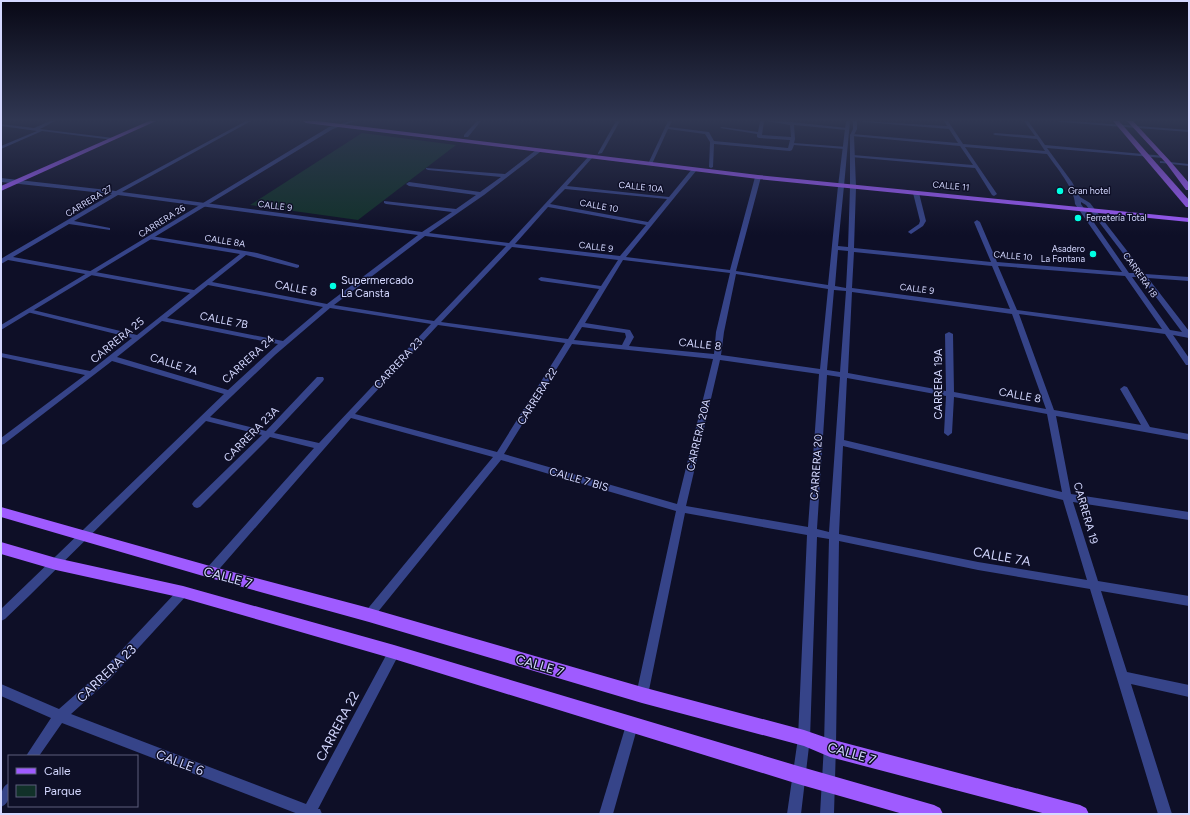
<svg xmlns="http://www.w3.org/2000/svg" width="1190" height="815" viewBox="0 0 1190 815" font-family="Figtree,sans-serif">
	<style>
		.green { fill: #113129 }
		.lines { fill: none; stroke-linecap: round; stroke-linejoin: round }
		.minor { fill: #364489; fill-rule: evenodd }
		.tertiary { fill: #364489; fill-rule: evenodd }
		.primary { fill: #9f5bff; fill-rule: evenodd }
		.poi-dot { fill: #00ffe3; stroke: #0e0f27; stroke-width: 1.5 }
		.labels { text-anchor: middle; stroke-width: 3; stroke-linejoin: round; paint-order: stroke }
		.far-street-label { font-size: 9px; fill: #d4d8ff; stroke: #0e0f27 }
		.far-poi-label { font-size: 9px; fill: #d4d8ff; stroke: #0e0f27; text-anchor: start }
		.poi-label { font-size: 11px; fill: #d4d8ff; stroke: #0e0f27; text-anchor: start }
		.street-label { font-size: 11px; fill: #d4d8ff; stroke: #0e0f27 }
		.near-street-label { font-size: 13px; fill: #d4d8ff; stroke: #0e0f27 }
	</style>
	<rect width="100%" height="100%" fill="#0e0f27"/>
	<path class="green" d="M 362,133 L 456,145 L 358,220 L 250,205 Z"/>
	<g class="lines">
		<g class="minor">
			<path d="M 50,121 L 55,121 L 40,129 L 113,138 L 115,139 L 113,140 L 42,131 L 1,149 L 1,146 L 37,131 L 1,126 L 1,124 L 34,128 Z"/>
			<path d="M 246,121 L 251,121 L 122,192 L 422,232 L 452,212 L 386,204 L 384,203 L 384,201 L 456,209 L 476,195 L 409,186 L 406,184 L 409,182 L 480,192 L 501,177 L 428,170 L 426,169 L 426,168 L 505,174 L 536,150 L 540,150 L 540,152 L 484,195 L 429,233 L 509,243 L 589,156 L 593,157 L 567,186 L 669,197 L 692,169 L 696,169 L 696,171 L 626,257 L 730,270 L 755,177 L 758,175 L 761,177 L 736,271 L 828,285 L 838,186 L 841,184 L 844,186 L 838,246 L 848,247 L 850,187 L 853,185 L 856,187 L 854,248 L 991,262 L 974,222 L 977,220 L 980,222 L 997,262 L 1122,272 L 1075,204 C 1075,189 1056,167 1047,154 L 965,147 L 997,194 L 994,196 L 992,195 L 975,168 L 851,157 L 851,155 L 853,155 L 973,165 L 960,146 L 852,136 L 850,135 L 852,134 L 958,143 L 949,129 L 864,122 L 862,121 L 947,126 L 944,121 L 948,121 L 963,144 L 1045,151 L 1037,139 L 995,135 L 993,134 L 995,133 L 1035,136 L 1024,121 L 1028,121 L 1045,145 L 1165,156 L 1165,157 L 1163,158 L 1047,148 L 1072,182 L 1080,197 L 1090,203 L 1145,274 L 1189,277 L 1189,281 L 1148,278 L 1189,331 L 1189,338 L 1173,335 L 1189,358 L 1189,365 L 1186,365 L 1165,334 L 1019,314 L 1054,410 L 1141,425 L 1120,389 L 1124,386 L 1127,387 L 1150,427 L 1189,434 L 1189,440 L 1056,416 L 1071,494 L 1189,512 L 1189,520 L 1073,502 L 1098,581 L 1189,596 L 1189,606 L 1101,591 L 1127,672 L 1189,685 L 1189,697 L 1131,684 L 1172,814 L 1158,814 L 1090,589 L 978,570 L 839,541 L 836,745 L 834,814 L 820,814 L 824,745 L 829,539 L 817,537 L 810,738 L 801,814 L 787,814 L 798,738 L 807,535 L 685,513 L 648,695 L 646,699 L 642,701 L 638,699 L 636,695 L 676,511 L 501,460 L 373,618 L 369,620 L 365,618 L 364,615 L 365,612 L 493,457 L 351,418 L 214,575 L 210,576 L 206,575 L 205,572 L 206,569 L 314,448 L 270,437 L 200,507 L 197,508 L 194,507 L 192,504 L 194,501 L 262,435 L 206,421 L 29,596 L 5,619 L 1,621 L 1,609 L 224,394 L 112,361 L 4,444 L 1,445 L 1,438 L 85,375 L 1,357 L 1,353 L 90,371 L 132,338 L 27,312 L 27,310 L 29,309 L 137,335 L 190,293 L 8,260 L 1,264 L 1,259 L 4,257 L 112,194 L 1,182 L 1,178 L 116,191 ZM 565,189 L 667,199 L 648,222 L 550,204 ZM 118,195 L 418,235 L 327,304 L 212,282 L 246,255 L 297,268 L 299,267 L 299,265 L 257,253 L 151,236 L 148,238 L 149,239 L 240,254 L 194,290 L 13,257 L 69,224 L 110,230 L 110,228 L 74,221 ZM 1081,202 L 1086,205 L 1138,273 L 1129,273 L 1081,204 ZM 548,207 L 646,225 L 620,256 L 515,244 ZM 425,236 L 506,246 L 434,321 L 334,305 ZM 512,247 L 618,260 L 601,286 L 541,277 L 538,279 L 541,281 L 599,289 L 568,339 L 441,322 ZM 838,250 L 848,251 L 846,288 L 835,286 ZM 854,252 L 992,266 L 1010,309 L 852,288 ZM 623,260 L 730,273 L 716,332 L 714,354 L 629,346 L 634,337 L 630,330 L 585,323 ZM 998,266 L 1125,276 L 1162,329 L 1017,310 ZM 736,274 L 828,289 L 820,369 L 721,355 L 724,332 ZM 1132,277 L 1141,277 L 1182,332 L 1170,330 ZM 208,285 L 323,307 L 283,341 L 167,318 ZM 834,290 L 846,291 L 840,372 L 827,370 ZM 852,292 L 1012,314 L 1046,409 L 954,392 L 953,334 L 949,332 L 945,334 L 946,391 L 848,373 ZM 330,308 L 431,324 L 319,443 L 274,433 L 323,381 L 324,379 L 323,377 L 317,377 L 266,431 L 210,417 L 275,355 ZM 162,321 L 278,344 L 228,390 L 117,357 ZM 438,325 L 565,343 L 497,452 L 355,414 ZM 582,327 L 625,333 L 626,337 L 622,345 L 574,340 ZM 572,344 L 713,359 L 677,504 L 504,454 ZM 720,360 L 819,374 L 808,527 L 686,506 ZM 827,375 L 840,377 L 829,532 L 817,529 ZM 847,378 L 946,396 L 944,433 L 948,436 L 952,433 L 954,397 L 1047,414 L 1062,492 L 844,440 ZM 843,446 L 1063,500 L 1087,580 L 978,562 L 839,534 Z"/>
			<path d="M 477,121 L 481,121 L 468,137 L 464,137 L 464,135 Z"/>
			<path d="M 616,121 L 620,121 L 602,153 L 598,154 L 598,153 Z"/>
			<path d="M 668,121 L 672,121 L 669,127 L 709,132 L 714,141 L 788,148 L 790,140 L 759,138 L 757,137 L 757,134 L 720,128 L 722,127 L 758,132 L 760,121 L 764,121 L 762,135 L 791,137 L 790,125 L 766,121 L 792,122 L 847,128 L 849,129 L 847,130 L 794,125 L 795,139 L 794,143 L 847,147 L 847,149 L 845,149 L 794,145 L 792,150 L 790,151 L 714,144 L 713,167 L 711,168 L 709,167 L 710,142 L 705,134 L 668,129 L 652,164 L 648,165 L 648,164 Z"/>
			<path d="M 1160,161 L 1189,164 L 1189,166 L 1162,163 L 1160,163 Z"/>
			<path d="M 916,191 L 919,193 L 926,221 L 923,226 L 911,234 L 908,232 L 909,231 L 919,224 L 920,221 L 913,193 Z"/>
			<path d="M 183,587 L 187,589 L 188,592 L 187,595 L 109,680 L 71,714 L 306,804 L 390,648 L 394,647 L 398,648 L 400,652 L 398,656 L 318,809 L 320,809 L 322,814 L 298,814 L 62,723 L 39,756 L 26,756 L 51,718 L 1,696 L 1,684 L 59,709 L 101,672 L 179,589 Z"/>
			<path d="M 632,719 L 636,721 L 638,725 L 613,814 L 599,814 L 626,725 L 628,721 Z"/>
			<path d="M 9,783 C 9,792 12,802 1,807 C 1,797 0,787 9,783 Z"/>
		</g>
		<g class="tertiary">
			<path d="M 350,121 L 355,121 L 333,129 L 1,330 L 1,325 L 329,127 Z"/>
			<path d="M 846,121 L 850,121 L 844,186 L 841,188 L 838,186 Z"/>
			<path d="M 853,121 L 857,121 L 857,129 L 854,135 L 856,187 L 853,189 L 850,187 L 850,135 L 853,129 Z"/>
			<path d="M 1058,121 L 1072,121 L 1189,130 L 1189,132 L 1060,122 Z"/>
		</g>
		<g class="primary">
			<path d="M 149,121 L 156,121 L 1,191 L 1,186 Z"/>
			<path d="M 303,121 L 317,121 L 758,175 L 1189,218 L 1189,222 L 758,179 L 306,123 Z"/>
			<path d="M 1113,121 L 1119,121 L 1189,200 L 1189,207 L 1186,207 Z"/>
			<path d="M 1127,121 L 1133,121 L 1170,161 L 1189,183 L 1189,190 L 1186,190 L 1166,163 Z"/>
			<path d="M 1,507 L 210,566 L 369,608 L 642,687 L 804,730 L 830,739 L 1080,805 L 1086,808 L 1089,814 L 1046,814 L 830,757 L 804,746 L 642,703 L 369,622 L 210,578 L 1,517 Z"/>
			<path d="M 1,542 L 56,558 L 183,586 L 394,645 L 798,766 L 934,805 L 940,808 L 943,814 L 903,814 L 798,784 L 394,659 L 183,598 L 56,570 L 1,554 Z"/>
		</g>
	</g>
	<linearGradient id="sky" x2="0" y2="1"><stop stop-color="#080815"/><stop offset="0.51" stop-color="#303752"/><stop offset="1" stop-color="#303752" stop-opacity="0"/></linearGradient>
	<rect width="1190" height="235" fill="url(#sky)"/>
	<g class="poi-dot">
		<circle cx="1060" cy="191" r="4"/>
		<circle cx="1078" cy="218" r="4"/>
		<circle cx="1093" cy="254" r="4"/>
		<circle cx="333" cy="286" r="4"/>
	</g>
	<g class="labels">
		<g class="far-street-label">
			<text transform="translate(951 186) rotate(5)" y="3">CALLE 11</text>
			<text transform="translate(641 187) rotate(6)" y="3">CALLE 10A</text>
			<text transform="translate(89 201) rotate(-31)" y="3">CARRERA 27</text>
			<text transform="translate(275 206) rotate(7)" y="3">CALLE 9</text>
			<text transform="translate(599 206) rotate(10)" y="3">CALLE 10</text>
			<text transform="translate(162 221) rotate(-32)" y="3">CARRERA 26</text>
			<text transform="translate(225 241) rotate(9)" y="3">CALLE 8A</text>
			<text transform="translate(596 247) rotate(7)" y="3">CALLE 9</text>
			<text transform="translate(1013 256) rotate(5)" y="3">CALLE 10</text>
			<text transform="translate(1140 275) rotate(55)" y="3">CARRERA 18</text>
			<text transform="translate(917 289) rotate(7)" y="3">CALLE 9</text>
		</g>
		<g class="far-poi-label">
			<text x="1068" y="194">Gran hotel</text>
			<text x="1086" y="221">Ferretería Total</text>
			<text x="1085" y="252" text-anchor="end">Asadero<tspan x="1085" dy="10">La Fontana</tspan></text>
		</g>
		<g class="poi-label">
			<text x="341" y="284">Supermercado<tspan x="341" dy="13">La Cansta</tspan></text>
		</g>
		<g class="street-label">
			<text transform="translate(296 288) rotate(11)" y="4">CALLE 8</text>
			<text transform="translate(224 320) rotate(11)" y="4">CALLE 7B</text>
			<text transform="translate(117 340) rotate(-39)" y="4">CARRERA 25</text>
			<text transform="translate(700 344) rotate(6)" y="4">CALLE 8</text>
			<text transform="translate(248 359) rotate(-42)" y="4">CARRERA 24</text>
			<text transform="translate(398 363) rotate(-47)" y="4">CARRERA 23</text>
			<text transform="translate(174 364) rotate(17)" y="4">CALLE 7A</text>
			<text transform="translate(938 384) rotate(-90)" y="4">CARRERA 19A</text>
			<text transform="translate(1020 395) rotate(10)" y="4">CALLE 8</text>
			<text transform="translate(537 396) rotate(-58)" y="4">CARRERA 22</text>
			<text transform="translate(251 434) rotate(-45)" y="4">CARRERA 23A</text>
			<text transform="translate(698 435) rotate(-77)" y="4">CARRERA 20A</text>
			<text transform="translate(816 467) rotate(-86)" y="4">CARRERA 20</text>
			<text transform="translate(579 479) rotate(16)" y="4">CALLE 7 BIS</text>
			<text transform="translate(1086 513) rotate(74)" y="4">CARRERA 19</text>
		</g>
		<g class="near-street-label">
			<text transform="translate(1002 556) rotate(10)" y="5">CALLE 7A</text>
			<text transform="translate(228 577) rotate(15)" y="5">CALLE 7</text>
			<text transform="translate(540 665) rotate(16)" y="5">CALLE 7</text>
			<text transform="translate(106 673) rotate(-44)" y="5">CARRERA 23</text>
			<text transform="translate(337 726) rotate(-62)" y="5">CARRERA 22</text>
			<text transform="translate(852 753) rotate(16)" y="5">CALLE 7</text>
			<text transform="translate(180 762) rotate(21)" y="5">CALLE 6</text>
		</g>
	</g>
	<rect width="1190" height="815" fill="none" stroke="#d4d8ff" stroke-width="4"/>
	<rect x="8" y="755" width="130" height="52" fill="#0e0f27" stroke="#5d5f7d"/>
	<rect x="16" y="768" width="20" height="6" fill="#9f5bff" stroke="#5d5f7d"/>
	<text x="44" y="775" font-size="12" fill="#d4d8ff">Calle</text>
	<rect x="16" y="785" width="20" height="12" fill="#113129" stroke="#5d5f7d"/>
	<text x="44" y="795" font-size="12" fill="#d4d8ff">Parque</text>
</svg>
